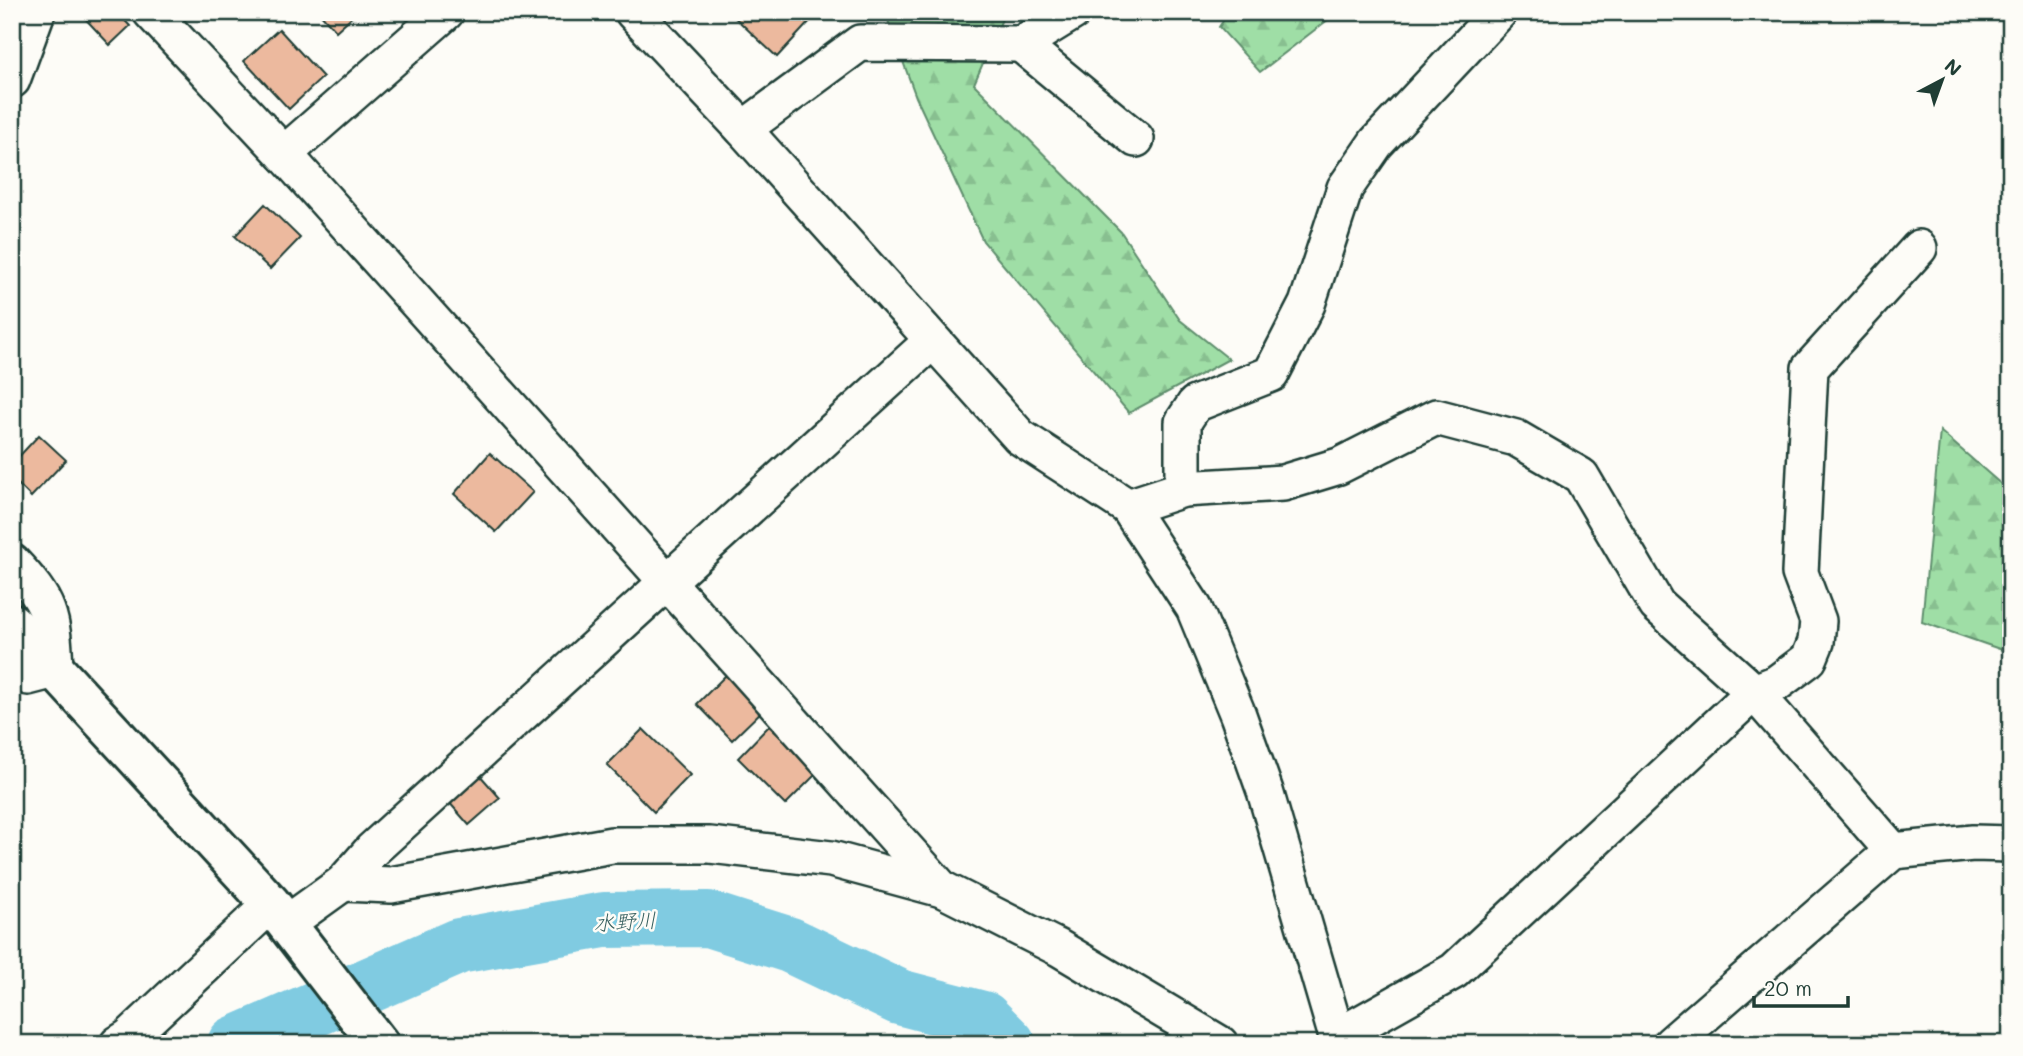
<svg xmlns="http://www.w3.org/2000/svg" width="2023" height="1056" viewBox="0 0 2023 1056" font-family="Mali,'Klee One',sans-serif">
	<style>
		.forest { fill: url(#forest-firs); stroke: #5f8e6d; stroke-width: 2 }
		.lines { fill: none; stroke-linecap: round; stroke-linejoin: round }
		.river { stroke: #80cbe1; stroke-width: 56 }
		.building { fill: #ecb99e; stroke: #1f3d34; stroke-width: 2 }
		.street-casing { stroke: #1f3d34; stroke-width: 40 }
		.secondary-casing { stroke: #1f3d34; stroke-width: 44 }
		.street { stroke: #fdfcf7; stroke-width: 35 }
		.secondary { stroke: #fdfcf7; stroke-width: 38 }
		.labels { text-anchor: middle; stroke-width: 5; stroke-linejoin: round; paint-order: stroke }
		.water-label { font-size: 21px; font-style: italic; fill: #37605f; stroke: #fdfcf7 }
	</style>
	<defs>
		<pattern id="forest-firs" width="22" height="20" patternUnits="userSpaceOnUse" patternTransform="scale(1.75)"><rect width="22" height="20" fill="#9fdea6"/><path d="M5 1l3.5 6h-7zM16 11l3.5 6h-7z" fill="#88bf90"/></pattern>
	</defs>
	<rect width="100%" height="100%" fill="#fdfcf7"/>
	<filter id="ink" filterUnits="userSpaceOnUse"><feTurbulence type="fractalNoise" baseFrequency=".0143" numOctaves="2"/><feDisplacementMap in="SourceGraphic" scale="14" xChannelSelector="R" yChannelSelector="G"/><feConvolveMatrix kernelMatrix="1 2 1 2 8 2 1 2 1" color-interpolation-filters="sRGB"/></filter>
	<g filter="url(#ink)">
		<g class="forest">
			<path d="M 885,12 L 1005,12 L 974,84 L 1121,232 L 1180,320 L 1229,359 L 1129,413 L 983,241 L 916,97 Z"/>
			<path d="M 1229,12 L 1338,12 L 1260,72 L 1219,27 Z"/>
			<path d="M 1940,431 L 2011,493 L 2011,653 L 1922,622 Z"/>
		</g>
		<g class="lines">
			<path class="river" d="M 235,1044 L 459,946 L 604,920 L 708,919 L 790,945 L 899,997 L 983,1019 L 1008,1044"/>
		</g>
		<g class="building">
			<path d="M 79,12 L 117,12 L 130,26 L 110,45 Z"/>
			<path d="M 319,12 L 357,12 L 336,31 Z"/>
			<path d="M 729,12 L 804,12 L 812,19 L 777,57 Z"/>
			<path d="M 279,29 L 323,77 L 289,109 L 244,61 Z"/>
			<path d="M 265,204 L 300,238 L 270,269 L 235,236 Z"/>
			<path d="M 39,435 L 66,460 L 31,497 L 12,478 L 12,464 Z"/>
			<path d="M 490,453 L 533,492 L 496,532 L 454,494 Z"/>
			<path d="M 730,671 L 765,708 L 732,740 L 697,704 Z"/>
			<path d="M 769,726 L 817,773 L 785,805 L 738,758 Z"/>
			<path d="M 643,729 L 690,775 L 654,812 L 607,765 Z"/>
			<path d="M 472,766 L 500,798 L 469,825 L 441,793 Z"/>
		</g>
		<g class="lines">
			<defs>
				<g id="street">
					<path d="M 151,12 L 284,154 L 446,12"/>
					<path d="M 633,12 L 743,129 L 1020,437 L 1128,507 L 1194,608 L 1238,715 L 1265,791 L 1339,1044"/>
					<path d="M 1021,44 L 1136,139"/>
					<path d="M 12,80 L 37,12"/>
					<path d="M 743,129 L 860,43 L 1021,44 L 1073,12"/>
					<path d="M 284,154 L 942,889"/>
					<path d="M 1183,489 L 1183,422 L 1195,404 L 1271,374 L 1307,304 L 1345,188 L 1376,143 L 1499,12"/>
					<path d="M 1128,507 L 1183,489 L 1283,483 L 1339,466 L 1436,417 L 1516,438 L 1581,476 L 1657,605 L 1754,692 L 1893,851"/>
					<path d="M 12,562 C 50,602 53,616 55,670 L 28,677 L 12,667"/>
					<path d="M 343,883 L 391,885 L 612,845 L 710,845 L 831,859 L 942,889 L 1059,948 L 1220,1044"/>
					<path d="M 286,924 L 343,883 L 372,850 L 932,341"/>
					<path d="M 1337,1037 L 1454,971 L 1754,692 L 1777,683 L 1809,659 L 1816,642 L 1818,621 L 1800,573 L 1810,368 L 1919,248"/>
					<path d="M 118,1044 L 129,1037 L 271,904"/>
					<path d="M 1671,1044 L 1893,851 L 1973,843 L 2011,844"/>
				</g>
				<path id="secondary" d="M 12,623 L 271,904 L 379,1044"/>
			</defs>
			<use href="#street" class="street-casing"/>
			<use href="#secondary" class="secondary-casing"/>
			<use href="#street" class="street"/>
			<use href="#secondary" class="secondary"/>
		</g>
	</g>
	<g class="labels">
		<g class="water-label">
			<text transform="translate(625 922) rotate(-3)" y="7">水野川</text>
		</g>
	</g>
	<rect width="2023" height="1056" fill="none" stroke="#fdfcf7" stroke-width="42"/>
	<rect x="21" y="21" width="1981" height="1014" fill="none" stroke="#1f3d34" stroke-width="2.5" filter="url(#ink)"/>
	<g transform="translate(1942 80) rotate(41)" stroke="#fdfcf7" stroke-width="5" paint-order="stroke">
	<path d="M0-5L12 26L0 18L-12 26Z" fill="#1f3d34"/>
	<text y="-10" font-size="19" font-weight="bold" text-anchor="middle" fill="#1f3d34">N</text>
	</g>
	<path d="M1754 996v10h94v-10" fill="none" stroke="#1f3d34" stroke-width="3.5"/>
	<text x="1764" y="996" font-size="21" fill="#1f3d34" stroke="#fdfcf7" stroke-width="5" paint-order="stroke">20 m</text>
</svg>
